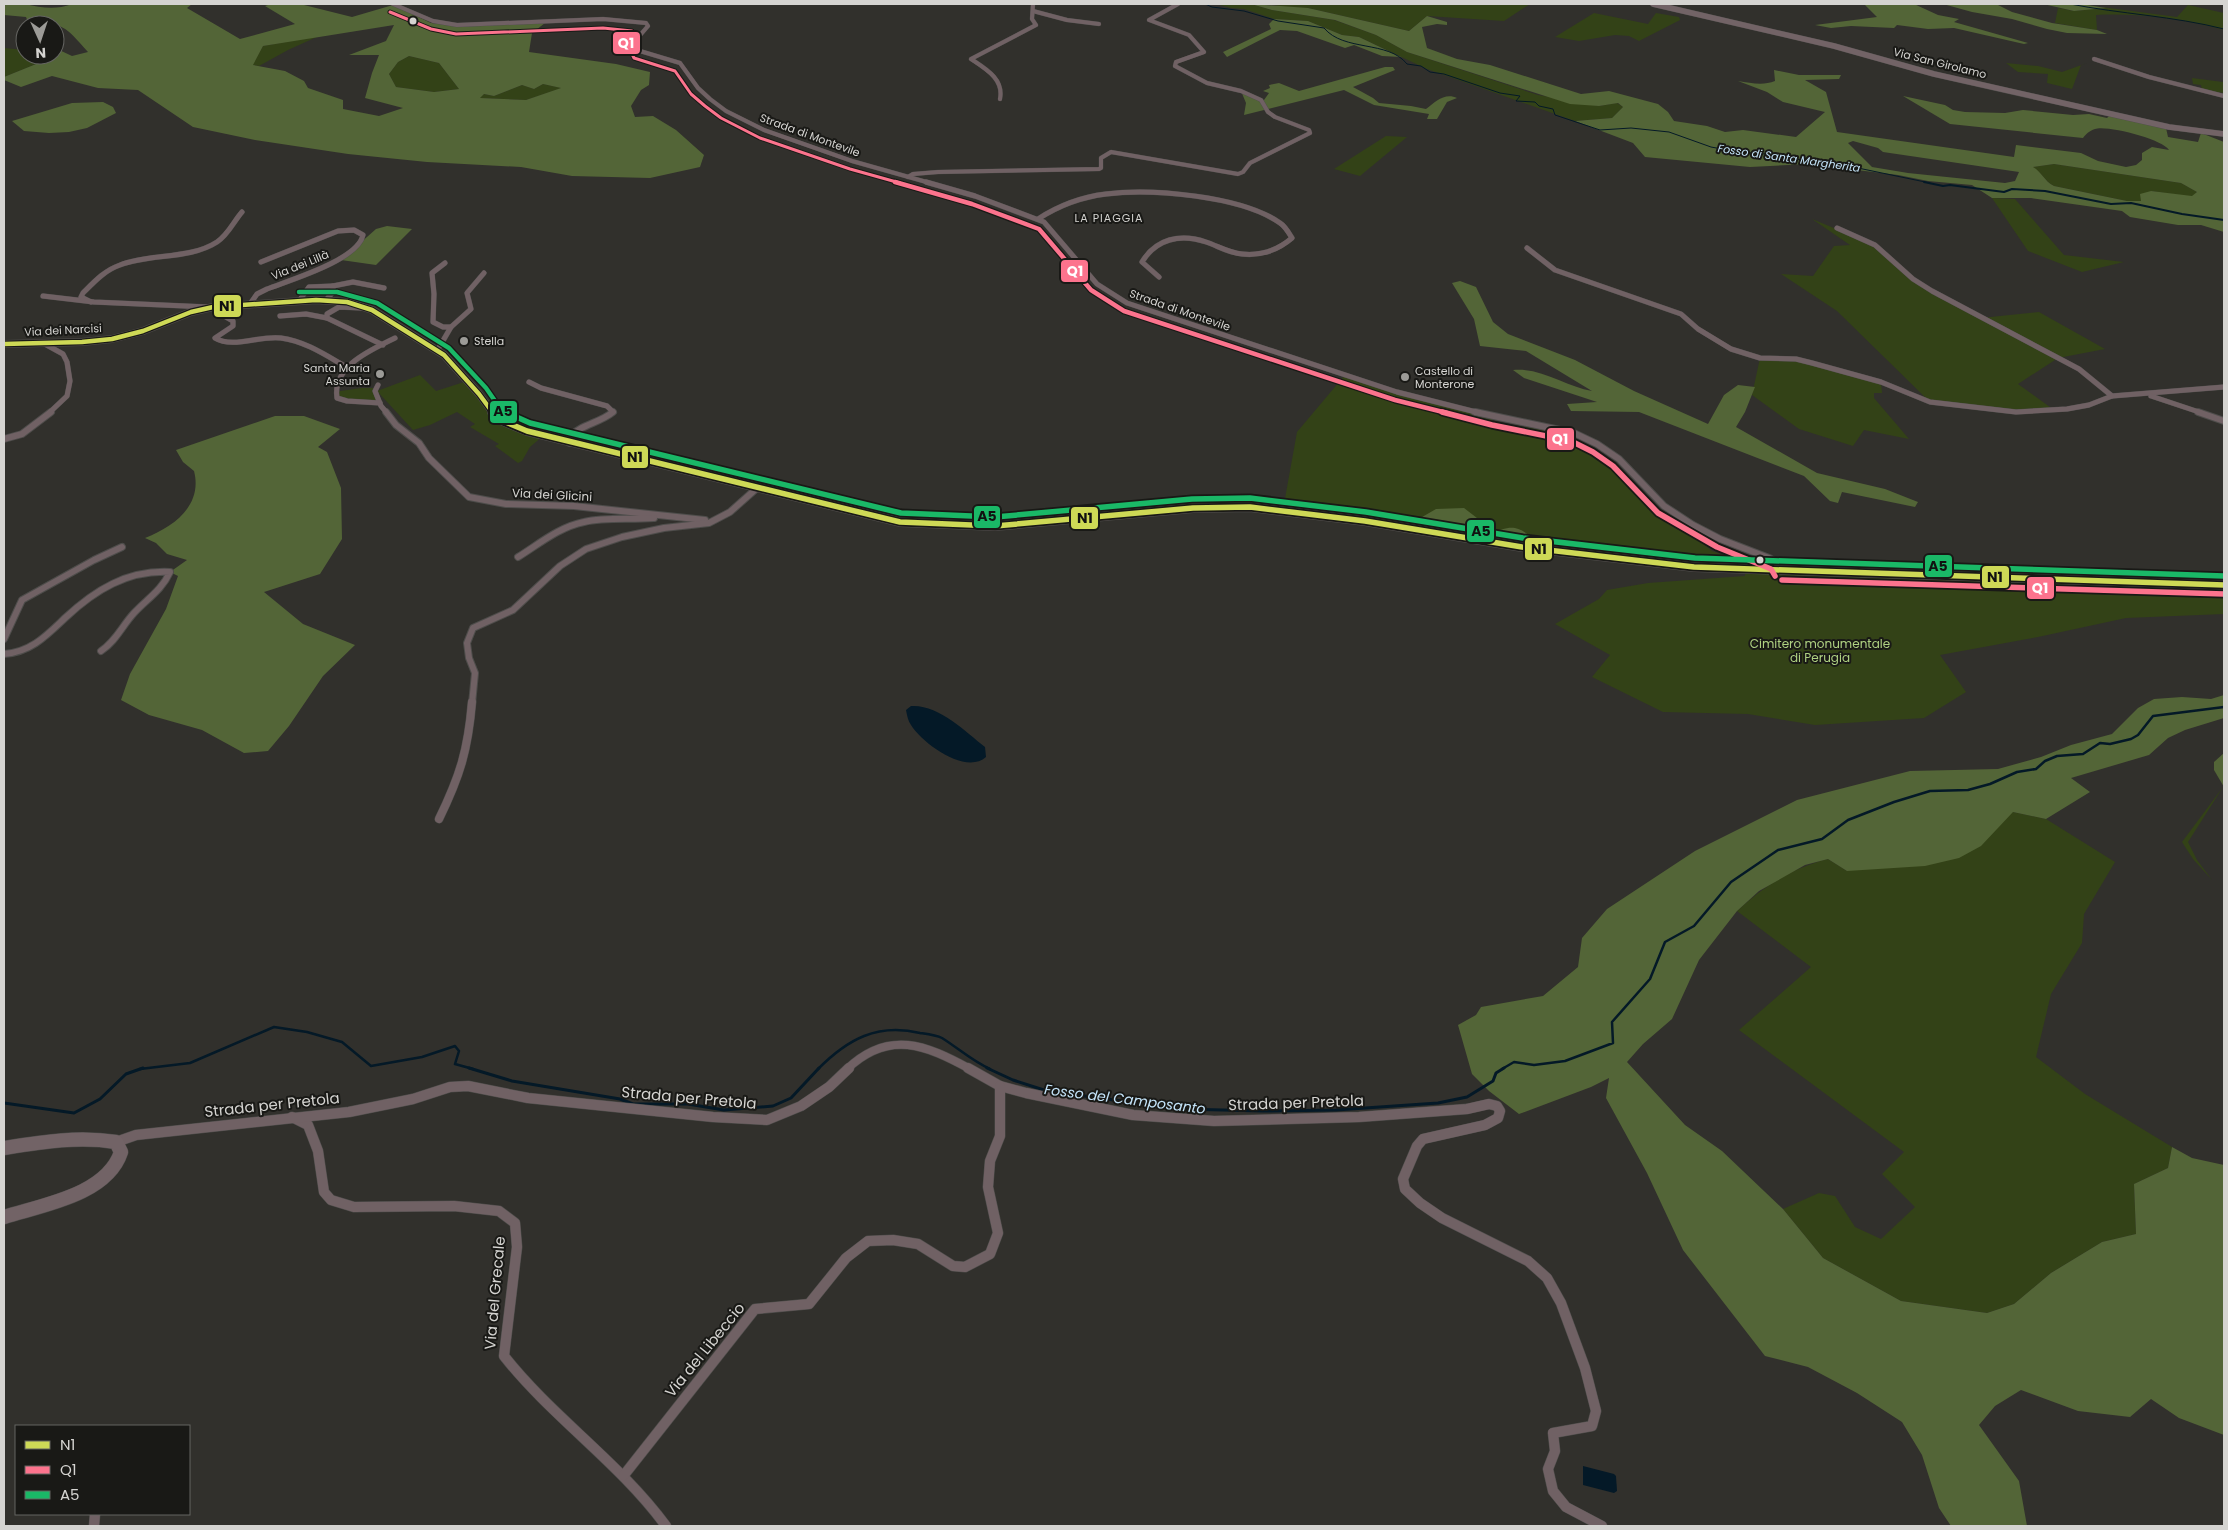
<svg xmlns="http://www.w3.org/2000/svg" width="2228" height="1530" viewBox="0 0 2228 1530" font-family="Poppins,sans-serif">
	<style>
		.green { fill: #334217 }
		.forest { fill: #536537; fill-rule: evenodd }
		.water { fill: #041927 }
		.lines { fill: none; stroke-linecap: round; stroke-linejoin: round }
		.stream-far3 { stroke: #041927; stroke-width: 1 }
		.stream-far2 { stroke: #041927; stroke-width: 2 }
		.stream-far1 { stroke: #041927; stroke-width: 2.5 }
		.stream { stroke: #041927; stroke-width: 3 }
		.street-far4-casing { stroke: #4e4d4b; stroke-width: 4.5 }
		.street-far3-casing { stroke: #4e4d4b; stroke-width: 5.5 }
		.street-far2-casing { stroke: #4e4d4b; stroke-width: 8 }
		.street-far1-casing { stroke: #4e4d4b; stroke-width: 9 }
		.street-casing { stroke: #4e4d4b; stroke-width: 11 }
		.secondary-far3-casing { stroke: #4e4d4b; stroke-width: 6 }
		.secondary-far2-casing { stroke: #4e4d4b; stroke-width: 8 }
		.secondary-far1-casing { stroke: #4e4d4b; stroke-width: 10 }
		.secondary-casing { stroke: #4e4d4b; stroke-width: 15 }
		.street-far4 { stroke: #706164; stroke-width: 4 }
		.street-far3 { stroke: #706164; stroke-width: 5 }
		.street-far2 { stroke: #706164; stroke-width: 6 }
		.street-far1 { stroke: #706164; stroke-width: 8 }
		.street { stroke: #706164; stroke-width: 10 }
		.secondary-far3 { stroke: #726366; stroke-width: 5.5 }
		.secondary-far2 { stroke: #726366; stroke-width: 7 }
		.secondary-far1 { stroke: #726366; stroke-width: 9 }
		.secondary { stroke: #726366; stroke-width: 14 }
		.bus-1-far1-casing { stroke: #191916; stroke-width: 7 }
		.bus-1-casing { stroke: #191916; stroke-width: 9 }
		.bus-2-far2-casing { stroke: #191916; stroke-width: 5 }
		.bus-2-far1-casing { stroke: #191916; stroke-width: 7 }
		.bus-2-casing { stroke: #191916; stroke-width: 9 }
		.bus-3-far1-casing { stroke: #191916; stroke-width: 7 }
		.bus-3-casing { stroke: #191916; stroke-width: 9 }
		.bus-1-far1 { stroke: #ced956; stroke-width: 4.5 }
		.bus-1 { stroke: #ced956; stroke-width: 5.5 }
		.bus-2-far2 { stroke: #fc738d; stroke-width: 3 }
		.bus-2-far1 { stroke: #fc738d; stroke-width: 4.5 }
		.bus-2 { stroke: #fc738d; stroke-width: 5.5 }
		.bus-3-far1 { stroke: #1ab867; stroke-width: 4.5 }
		.bus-3 { stroke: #1ab867; stroke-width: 5.5 }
		.bus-dot { fill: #d5d4d1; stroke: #191916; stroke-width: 2 }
		.poi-dot { fill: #9c9b97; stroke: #191916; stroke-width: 2 }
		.labels { text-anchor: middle; stroke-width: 4; stroke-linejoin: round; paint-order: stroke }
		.far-street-label { font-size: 11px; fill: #d5d4d1; stroke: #191916 }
		.far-water-label { font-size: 11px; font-style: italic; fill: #c4e4f9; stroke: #191916 }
		.far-neighbourhood-label { font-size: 11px; letter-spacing: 1px; fill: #d5d4d1; stroke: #191916 }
		.far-poi-label { font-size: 11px; fill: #d5d4d1; stroke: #191916; text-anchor: start }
		.street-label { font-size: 12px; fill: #d5d4d1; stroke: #191916 }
		.park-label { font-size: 12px; fill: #afd182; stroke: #191916 }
		.water-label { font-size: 14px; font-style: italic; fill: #c4e4f9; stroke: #191916 }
		.near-street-label { font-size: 15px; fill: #d5d4d1; stroke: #191916 }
		.line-badge { stroke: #191916; stroke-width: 2 }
		.badge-label { font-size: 14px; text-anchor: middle; font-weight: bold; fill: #fff }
		.pale-badge-label { font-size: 14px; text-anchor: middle; font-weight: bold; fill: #111 }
	</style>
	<rect width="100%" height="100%" fill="#31302c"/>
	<g class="green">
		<path d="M 1216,4 L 1251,4 L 1272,10 L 1334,20 L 1376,35 L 1407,52 L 1538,95 L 1599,106 L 1617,103 L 1623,107 L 1612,118 L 1575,121 L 1427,69 L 1359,37 L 1342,35 L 1308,21 L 1274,19 L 1244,9 L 1231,8 Z"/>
		<path d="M 1270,4 L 1530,4 L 1504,21 L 1427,16 L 1409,31 L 1308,8 L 1287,8 Z"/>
		<path d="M 2188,5 L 2224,13 L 2224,30 C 2182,19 2140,13 2096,15 L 2097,30 L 2055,23 L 2058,8 L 2074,11 L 2105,8 L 2102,7 L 2177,17 Z"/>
		<path d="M 1594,13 L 1648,24 L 1656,13 L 1679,17 L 1680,20 L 1639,41 L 1629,36 L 1615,35 L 1579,41 L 1555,37 Z"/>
		<path d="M 319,36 L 288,50 L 259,66 L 252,65 L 263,46 Z"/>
		<path d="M 4,48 L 25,50 L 25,55 L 39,55 L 46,60 L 4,77 Z"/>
		<path d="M 409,56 L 439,63 L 459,89 L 434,92 L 396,87 L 389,74 L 398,62 Z"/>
		<path d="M 2006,63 L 2038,66 L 2062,72 L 2087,63 L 2081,65 L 2072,89 L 2047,83 L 2048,74 L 2018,72 Z"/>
		<path d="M 2192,78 L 2223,82 L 2224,93 L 2202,90 L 2201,85 L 2193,84 Z"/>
		<path d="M 543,84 L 562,88 L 526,100 L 479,98 L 484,94 L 494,96 L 522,85 L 534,89 Z"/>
		<path d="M 1386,136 L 1407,137 L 1360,176 L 1334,169 Z"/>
		<path d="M 2054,164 L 2181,183 L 2197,192 L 2192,197 L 2151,191 L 2141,201 L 2127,201 L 2054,186 C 2044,181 2042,172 2032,167 Z"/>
		<path d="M 1992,198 L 2015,199 L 2064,255 L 2124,262 L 2082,272 L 2028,251 Z"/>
		<path d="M 1812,219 L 1875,245 L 1914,279 L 1981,318 L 2039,312 L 2105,349 L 2058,358 L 2018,384 L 2054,410 L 2016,412 L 1930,402 L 1837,311 L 1781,274 L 1813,276 L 1834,246 L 1850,245 Z"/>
		<path d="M 1760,358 L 1796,359 L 1881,382 L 1882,393 L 1874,393 L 1874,398 L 1909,439 L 1864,430 L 1853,446 L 1799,429 L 1752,395 Z"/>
		<path d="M 420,375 L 436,391 L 464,382 L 496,418 L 543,436 L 530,447 L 522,461 L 518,463 L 495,446 L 499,444 L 470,427 L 475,424 L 457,412 L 430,425 L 413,430 L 377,391 Z"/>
		<path d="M 1345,375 L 1494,417 L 1491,422 L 1552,431 L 1591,448 L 1615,468 L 1640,493 L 1712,551 L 1732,558 L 1736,567 C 1584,553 1434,527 1284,504 L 1297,432 Z"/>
		<path d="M 361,388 L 375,388 L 380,403 L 337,398 L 334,392 Z"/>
		<path d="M 1745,573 L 2224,589 L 2224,614 L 2126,618 L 2038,637 L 1940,655 L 1966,692 L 1924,718 L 1815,725 L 1748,714 L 1663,712 L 1592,677 L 1610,655 L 1555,624 L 1599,599 L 1607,590 L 1648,583 L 1745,576 Z"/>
		<path d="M 2223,787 L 2188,842 L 2197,860 L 2212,880 L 2193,859 L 2182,842 Z"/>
		<path d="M 2013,812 L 2046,819 L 2115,862 L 2084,914 L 2082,943 L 2051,994 L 2036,1057 L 2085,1094 L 2172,1147 L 2168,1168 L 2134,1184 L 2136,1234 L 2102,1242 L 2051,1273 L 2014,1304 L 1987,1313 L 1901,1301 L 1823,1258 L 1783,1209 L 1819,1193 L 1835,1196 L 1855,1227 L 1881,1239 L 1915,1207 L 1882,1174 L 1904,1152 L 1739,1030 L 1811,967 L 1737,911 C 1764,886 1792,868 1828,859 L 1847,871 Z"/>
	</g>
	<g class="forest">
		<path d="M 25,4 C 42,8 56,10 72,4 L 192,4 L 187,8 L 240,39 L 295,24 L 265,6 L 271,4 L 300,4 L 352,17 L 393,5 L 431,23 L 450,25 L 545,23 L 532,33 L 529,52 L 616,64 L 650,72 L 649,85 L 641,90 L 631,106 L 635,117 L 653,116 L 676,130 L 704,155 L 700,167 L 650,178 L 572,176 L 521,167 L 427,162 L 348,154 L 255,140 L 193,127 L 138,90 L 98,88 L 52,76 L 21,87 L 4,80 L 4,77 L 46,60 L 39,55 L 55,55 L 55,48 L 72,56 L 88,52 C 64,25 65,24 28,22 L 26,17 L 4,15 L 4,5 ZM 394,25 L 386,41 L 349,55 L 379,55 L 372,73 L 365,98 L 403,108 L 379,116 L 343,109 L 343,100 L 308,88 L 304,81 L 285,71 L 253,65 L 263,46 ZM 409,56 L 439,63 L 459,89 L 434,92 L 396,87 L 389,74 L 398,62 ZM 543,84 L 561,88 L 526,100 L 480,98 L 484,94 L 494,96 L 522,85 L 534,89 Z"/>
		<path d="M 1251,4 L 1308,8 L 1409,31 L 1427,16 L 1447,22 L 1447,25 L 1437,24 L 1422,27 L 1427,48 L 1457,59 L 1490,65 L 1581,94 L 1609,91 L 1658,104 L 1668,112 L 1674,121 L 1707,126 L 1725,132 L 1743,130 L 1796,137 L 1825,112 L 1783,102 L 1767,92 L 1738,81 C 1751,83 1763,86 1775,81 L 1774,70 L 1799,75 L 1841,75 L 1839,79 L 1805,80 L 1826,92 L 1837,132 L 2014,157 L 2016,145 L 2081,153 L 2098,161 L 2126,167 L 2136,165 L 2142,160 L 2142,153 L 2152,147 L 2169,150 C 2162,139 2107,125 2095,129 C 2089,131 2086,134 2083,138 L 1950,124 L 1903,96 L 1945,105 L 1953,110 L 1965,112 L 2005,113 L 2023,110 L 2073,115 L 2089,114 L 2107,118 L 2110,115 L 2166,128 L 2168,137 L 2198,142 L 2201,133 L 2224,142 L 2224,232 L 2201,225 L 2178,225 L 2130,217 L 2122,211 L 2031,198 L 1992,198 L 1972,185 L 1928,181 L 1898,175 L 1807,164 L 1750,167 L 1645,157 L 1633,143 L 1575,121 L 1612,118 L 1623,107 L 1618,103 L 1599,106 L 1570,104 L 1407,52 L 1376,35 L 1335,20 L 1272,10 ZM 1853,141 L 1878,148 L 1883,152 L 2019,172 L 2015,181 L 2005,183 L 1908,173 L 1872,167 L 1848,143 ZM 2054,164 L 2181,183 L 2197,192 L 2192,196 L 2151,191 L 2140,194 L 2141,201 L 2127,201 L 2054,186 C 2044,181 2042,172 2033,167 Z"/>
		<path d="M 1834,4 L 1914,4 L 1938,15 L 1959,19 L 1954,22 L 2028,43 L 2024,44 L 1954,28 L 1928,29 L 1897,25 L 1894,28 L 1851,26 L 1831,28 L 1815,25 L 1877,17 L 1865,5 Z"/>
		<path d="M 1943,4 L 1996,4 L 2012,12 L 2052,23 L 2097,30 L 2107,34 L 2067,33 L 2047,29 L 2012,19 L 1972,12 Z"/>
		<path d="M 2043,4 L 2081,4 L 2106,8 L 2074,11 Z"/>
		<path d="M 1274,19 L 1308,21 L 1342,35 L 1359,37 L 1401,57 L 1382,56 L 1354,45 L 1345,48 L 1297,31 L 1280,30 L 1227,57 L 1223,52 L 1271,29 L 1269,24 Z"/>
		<path d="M 1385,67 L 1393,67 L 1395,70 L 1353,87 L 1373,98 L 1379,103 L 1411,106 L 1426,109 C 1435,102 1445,92 1457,98 L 1447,102 L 1437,119 L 1427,119 L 1429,114 L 1374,105 L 1344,90 L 1244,115 L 1246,103 L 1241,91 L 1264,100 L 1269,93 L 1263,91 L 1270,88 L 1269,85 L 1279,83 L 1299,91 Z"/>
		<path d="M 103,102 L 113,107 L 116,113 L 87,128 L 69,132 L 49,133 L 24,131 L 12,121 L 72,103 Z"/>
		<path d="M 387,226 L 412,229 L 376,265 L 341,260 L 376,229 Z"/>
		<path d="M 1460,281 L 1476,287 L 1493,322 L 1508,334 L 1575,360 L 1634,391 L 1708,424 L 1724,395 L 1738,385 L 1755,387 L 1745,412 L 1736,427 L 1817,473 L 1885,489 L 1918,502 L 1915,507 L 1842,492 L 1838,503 L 1830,501 L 1804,476 L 1639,412 L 1571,411 L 1567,404 L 1597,402 L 1524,378 L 1513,370 C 1541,367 1567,387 1592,391 L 1526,351 L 1480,346 L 1474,319 L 1452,283 Z"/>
		<path d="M 275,416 L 304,416 L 340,429 L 318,447 L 327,452 L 341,488 L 342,539 L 320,574 L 264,592 L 303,624 L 355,645 L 323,676 L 289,726 L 268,751 L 244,753 L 202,730 L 149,715 L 121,700 L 130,674 L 166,609 L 178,576 L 170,572 L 187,560 L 167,554 L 156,543 L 145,538 C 173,527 203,506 194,471 L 183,462 L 176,450 Z"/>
		<path d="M 1464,508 L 1477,518 L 1489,533 C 1508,528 1514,523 1530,536 L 1530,542 L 1410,524 L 1436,509 Z"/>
		<path d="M 2224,695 L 2224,718 L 2185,730 L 2168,738 L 2149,755 L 2071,778 L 2090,792 L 2046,819 L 2013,812 L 1981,846 L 1959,858 L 1925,866 L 1847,871 L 1828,859 L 1805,865 L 1759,891 L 1737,911 L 1699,960 L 1672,1019 L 1643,1044 L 1627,1062 L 1685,1125 L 1722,1151 L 1783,1209 L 1823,1258 L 1901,1301 L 1987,1313 L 2014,1304 L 2051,1273 L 2102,1242 L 2136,1234 L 2134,1184 L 2168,1168 L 2172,1147 L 2192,1158 L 2224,1165 L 2224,1435 L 2179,1418 L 2151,1399 L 2130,1417 L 2078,1411 L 2021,1390 L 1995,1406 L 1979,1425 L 2019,1481 L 2027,1526 L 1951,1526 L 1939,1508 L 1922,1455 L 1902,1422 L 1857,1393 L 1808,1367 L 1765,1356 L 1683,1250 L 1647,1173 L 1606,1098 L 1609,1078 L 1591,1087 L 1519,1114 L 1489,1091 L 1472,1074 L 1458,1025 L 1476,1015 L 1481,1007 L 1543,996 L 1578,967 L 1582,938 L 1607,909 L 1695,851 L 1797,800 L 1910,771 L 1998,769 L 2041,757 L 2071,745 L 2112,734 L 2138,708 L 2154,699 L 2182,697 L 2211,699 Z"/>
		<path d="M 2224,753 L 2224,787 L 2214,770 L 2214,762 Z"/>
	</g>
	<g class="water">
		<path d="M 911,706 C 938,704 965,731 985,747 L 986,757 C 966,775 923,744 911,725 C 908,721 907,715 906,710 Z"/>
		<path d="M 1583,1466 L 1614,1474 L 1616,1476 L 1617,1491 L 1614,1493 L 1583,1485 Z"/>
	</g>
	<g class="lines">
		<g class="stream-far3">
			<path d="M 1205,4 L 1212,7 L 1244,11 L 1278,21 L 1324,28 C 1344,52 1388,40 1407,64 L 1421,66 L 1430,72 L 1444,74 L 1500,93 L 1520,96 L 1516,101 L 1535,102 L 1539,106 L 1553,109 L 1555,115 L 1600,130 L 1631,128 L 1669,132 L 1711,147 L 1738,152 L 1778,155 L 1806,161 L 1846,163 L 1858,168 L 1930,183"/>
			<path d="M 2070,4 C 2121,14 2173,16 2224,29"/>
		</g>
		<path class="stream-far2" d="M 1924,182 L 1943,186 L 1950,185 L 2004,192 L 2012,189 L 2045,191 L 2111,204 L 2131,203 L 2182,214 L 2224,220"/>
		<g class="stream-far1">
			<path d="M 140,1069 L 190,1063 L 274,1027 L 307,1032 L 342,1042 L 371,1066 L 422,1057 L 455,1046 L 459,1051 L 455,1064 L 473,1069"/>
			<path d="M 818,1069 C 848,1039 877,1023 920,1033 C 927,1034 936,1035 942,1038 C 958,1048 972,1061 990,1069"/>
			<path d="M 1502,1069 L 1514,1062 L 1534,1065 L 1565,1061 L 1613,1043 L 1612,1022 L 1650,979 L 1665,942 L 1694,926 L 1731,882 L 1778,850 L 1822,839 L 1848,820 L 1894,802 L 1930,791 L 1968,790 L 1990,784 L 2017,772 L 2036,769 L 2045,761 L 2057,756 L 2083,754 L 2100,743 L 2110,744 L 2131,739 L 2138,735 L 2153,716 L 2224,707"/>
		</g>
		<g class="stream">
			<path d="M 469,1068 L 512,1081 L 620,1099 L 633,1104 L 688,1104 L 724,1110 L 773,1106 L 791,1098 L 819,1068"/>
			<path d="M 987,1068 L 1013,1080 L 1047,1091 L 1181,1109 L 1264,1111 L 1336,1110 L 1438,1103 L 1467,1097 L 1493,1081 L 1496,1073 L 1504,1068"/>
			<path d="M 4,1103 L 74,1113 L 100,1099 L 126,1074 L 143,1068"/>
		</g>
		<defs>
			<g id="street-far4">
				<path d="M 393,4 L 433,21 L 457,25 L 603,19 L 646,23 L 648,26 L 635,41 L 640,51 L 680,63 L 698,88 L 710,99 L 726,111 L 764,130 L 852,161 L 930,183"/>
				<path d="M 1033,11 L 1067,20 L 1099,24"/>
				<path d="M 2094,59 L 2149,77 L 2224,96"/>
				<path d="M 1000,99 C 1004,79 986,69 971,59 L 1036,25 L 1032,19 L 1033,4"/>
				<path d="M 908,177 L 913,174 L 938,172 L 1099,169 L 1101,168 L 1101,158 L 1111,152 L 1238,174 L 1243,172 L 1250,163 L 1310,133 L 1309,130 L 1275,117 L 1268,112 L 1261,100 L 1241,91 L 1207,83 L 1175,66 L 1176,62 L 1204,52 L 1189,35 L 1149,20 L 1178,4"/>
			</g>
			<g id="street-far3">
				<path d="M 926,182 L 975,196 L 1044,222 L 1097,284 L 1127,303 L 1397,392 L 1480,413"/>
				<path d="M 1038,219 C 1058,206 1081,197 1106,194 C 1151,188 1242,196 1280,223 C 1285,226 1289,233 1292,238 C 1278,250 1261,256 1242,254 C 1229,253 1218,246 1206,242 C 1180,233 1156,239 1142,262 L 1159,277"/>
				<path d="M 1837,228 L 1875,245 L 1913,279 L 1932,291 L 2079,369 L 2112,396 L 2224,387"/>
				<path d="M 1527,248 L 1555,270 L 1681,314 L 1698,329 L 1731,349 L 1760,358 L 1796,359 L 1812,363 L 1881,382 L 1930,402 L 2016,412 L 2067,409 L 2089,405 L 2112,396"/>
				<path d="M 333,286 L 353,282 L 384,288"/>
				<path d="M 43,296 L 94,302 L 208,307"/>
				<path d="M 299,301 L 309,287 L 333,286 L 333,292 L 326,300"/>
				<path d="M 91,302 L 81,297 L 83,293 C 94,282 105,270 120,265 C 151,253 189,260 217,242 C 228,235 234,221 242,212"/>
				<path d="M 250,304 L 257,294 L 267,289 C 290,280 358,260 363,235 L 354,230 L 338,231 L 261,262"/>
				<path d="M 243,305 L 226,314 L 226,317 L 233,321 L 233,326 L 215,338 C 233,349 260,335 281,338 C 305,341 327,356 348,368"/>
				<path d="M 280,316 L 306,314 L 327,318 L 383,345"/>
				<path d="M 327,318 L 327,314 L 339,307 L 361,308"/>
				<path d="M 451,327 L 471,309 L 467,293 L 484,273"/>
				<path d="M 43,343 L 63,354 L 67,362 L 70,381 L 67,396 L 49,413"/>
				<path d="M 437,351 L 451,327 L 443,327 L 433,322 L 434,294 L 432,273 L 445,263"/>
				<path d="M 529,382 L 541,388 L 607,406 L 613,412 L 611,413"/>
				<path d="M 378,385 L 375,391 L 381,406 L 387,413"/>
				<path d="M 2151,396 L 2202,413"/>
				<path d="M 380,403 L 347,401 L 337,398 C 332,366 371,350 395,338"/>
			</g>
			<g id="street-far2">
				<path d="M 386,412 L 396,425 L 419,443 L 429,458 L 469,497 L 506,504 L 574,506 L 705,520"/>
				<path d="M 1475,412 L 1574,433 L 1597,444 L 1619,459 L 1664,506 L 1693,525 L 1720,539 L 1769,558 L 1777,563 L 1782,571"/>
				<path d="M 2198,412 L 2224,421"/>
				<path d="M 4,439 L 22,434 L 51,412"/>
				<path d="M 570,443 L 569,438 C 579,425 600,423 613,412"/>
				<path d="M 518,557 C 539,544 559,527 584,522 C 606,517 631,520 654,518"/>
				<path d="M 4,639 L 22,600 L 94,560 L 122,547"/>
				<path d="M 4,654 C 31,652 46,636 65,618 C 95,590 127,570 170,572 C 162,590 147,599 134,613 C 122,626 116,641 101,651"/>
				<path d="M 472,704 L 475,673 L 469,658 L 467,643 L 473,628 L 513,610 L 560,566 L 586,549 L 622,537 L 664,528 L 709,523 L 730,512 L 757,488"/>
			</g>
			<g id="street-far1">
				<path d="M 439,819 C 460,776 468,750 472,702"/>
				<path d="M 847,1069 C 889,1029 926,1045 970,1069"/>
			</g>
			<g id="street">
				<path d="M 968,1068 L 1000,1086 L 1026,1093 L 1133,1115 L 1214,1121 L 1359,1117 L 1467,1109 L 1489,1104 L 1497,1106 L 1500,1111 L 1498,1118 L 1485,1125 L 1423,1139 L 1417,1146 L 1403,1179 L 1405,1189 L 1420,1203 L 1442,1218 L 1528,1261 L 1547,1278 L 1561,1303 L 1585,1368 L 1596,1411 L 1592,1426 L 1553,1433 L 1555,1451 L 1548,1469 L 1553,1491 L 1566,1507 L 1602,1526"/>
				<path d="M 292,1117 L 308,1125 L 318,1151 L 324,1192 L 331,1200 L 354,1207 L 454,1206 L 499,1211 L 515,1223 L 517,1247 L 504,1356 C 553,1418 619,1462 666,1526"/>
				<path d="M 116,1142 L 136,1135 L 349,1112 L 413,1099 L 450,1087 L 468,1086 L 528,1098 L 713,1117 L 767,1120 L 801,1106 L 829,1087 L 849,1068"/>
				<path d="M 624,1475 L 755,1309 L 809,1304 L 846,1258 L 868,1241 L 893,1240 L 918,1244 L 953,1266 L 965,1267 L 990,1254 L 998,1233 L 988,1187 L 990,1161 L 1000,1136 L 1000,1086"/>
				<path d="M 94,1526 L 95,1514"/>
			</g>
			<path id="secondary-far3" d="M 1653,4 L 1834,46 L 1934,74 L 2169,127 L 2224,134"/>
			<path id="secondary-far2" d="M 4,344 L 82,342 L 112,339 L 143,331 L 191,312 L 213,307 L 316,300 L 347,302 L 372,310 L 444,355 L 479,394 L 493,413"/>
			<path id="secondary-far1" d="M 492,412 L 496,418 L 527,431 L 900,522 L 995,526 L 1193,508 L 1250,507 L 1365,521 L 1522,547 L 1694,567 L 2224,585"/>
			<path id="secondary" d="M 4,1148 C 42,1142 78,1136 116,1142 L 121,1152 C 107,1195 42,1205 4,1217"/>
		</defs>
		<use href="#street-far4" class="street-far4-casing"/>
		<use href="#street-far3" class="street-far3-casing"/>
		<use href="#street-far2" class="street-far2-casing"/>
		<use href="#street-far1" class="street-far1-casing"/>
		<use href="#street" class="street-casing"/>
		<use href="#secondary-far3" class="secondary-far3-casing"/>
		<use href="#secondary-far2" class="secondary-far2-casing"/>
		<use href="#secondary-far1" class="secondary-far1-casing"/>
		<use href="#secondary" class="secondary-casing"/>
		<use href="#street-far4" class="street-far4"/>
		<use href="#street-far3" class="street-far3"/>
		<use href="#street-far2" class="street-far2"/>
		<use href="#street-far1" class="street-far1"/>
		<use href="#street" class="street"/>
		<use href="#secondary-far3" class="secondary-far3"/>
		<use href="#secondary-far2" class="secondary-far2"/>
		<use href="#secondary-far1" class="secondary-far1"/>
		<use href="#secondary" class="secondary"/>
		<defs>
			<path id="bus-1-far1" d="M 4,344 L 82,342 L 112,339 L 143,331 L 191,312 L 213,307 L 316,300 L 347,302 L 372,310 L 444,355 L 479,394 L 493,413"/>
			<path id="bus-1" d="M 492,412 L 496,418 L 527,431 L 900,522 L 995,526 L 1193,508 L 1250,507 L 1365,521 L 1522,547 L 1694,567 L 2224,585"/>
			<path id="bus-2-far2" d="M 390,12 L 431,29 L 456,34 L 603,28 L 632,31 L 626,42 L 634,58 L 675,71 L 691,94 L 705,106 L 721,118 L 760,138 L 850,169 L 900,183"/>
			<path id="bus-2-far1" d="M 895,182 L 972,204 L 1039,229 L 1091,290 L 1124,311 L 1395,400 L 1447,413"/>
			<g id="bus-2">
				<path d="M 1442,412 L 1492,425 L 1571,441 L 1593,452 L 1613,466 L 1658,513 L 1717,547 L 1771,569 L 1775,576"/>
				<path d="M 1782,580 L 2224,594"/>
			</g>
			<path id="bus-3-far1" d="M 299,292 L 337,292 L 377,303 L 449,348 L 486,388 L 502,411 L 508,413"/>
			<path id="bus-3" d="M 505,412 L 530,423 L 901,513 L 995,517 L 1192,499 L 1250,498 L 1366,512 L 1523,538 L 1695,558 L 2224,576"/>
		</defs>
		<use href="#bus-1-far1" class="bus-1-far1-casing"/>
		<use href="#bus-1" class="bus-1-casing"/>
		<use href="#bus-2-far2" class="bus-2-far2-casing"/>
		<use href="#bus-2-far1" class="bus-2-far1-casing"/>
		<use href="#bus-2" class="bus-2-casing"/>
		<use href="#bus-3-far1" class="bus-3-far1-casing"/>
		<use href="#bus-3" class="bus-3-casing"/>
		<use href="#bus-1-far1" class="bus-1-far1"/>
		<use href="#bus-1" class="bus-1"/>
		<use href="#bus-2-far2" class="bus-2-far2"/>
		<use href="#bus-2-far1" class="bus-2-far1"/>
		<use href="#bus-2" class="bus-2"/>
		<use href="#bus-3-far1" class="bus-3-far1"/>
		<use href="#bus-3" class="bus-3"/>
	</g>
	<g class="bus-dot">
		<circle cx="413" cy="21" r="4.5"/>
		<circle cx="1760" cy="560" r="4.5"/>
	</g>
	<g class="poi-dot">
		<circle cx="464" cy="341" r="5"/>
		<circle cx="380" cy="374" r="5"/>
		<circle cx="1405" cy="377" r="5"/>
	</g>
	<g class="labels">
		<g class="far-street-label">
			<text transform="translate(1940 63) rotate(14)" y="4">Via San Girolamo</text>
			<text transform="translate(810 135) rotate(20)" y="4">Strada di Montevile</text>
			<text transform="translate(300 265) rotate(-22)" y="4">Via dei Lillà</text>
			<text transform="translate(1180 310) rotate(19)" y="4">Strada di Montevile</text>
			<text transform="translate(63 330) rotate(-3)" y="4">Via dei Narcisi</text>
		</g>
		<g class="far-water-label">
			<text transform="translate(1789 158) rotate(8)" y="4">Fosso di Santa Margherita</text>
		</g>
		<g class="far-neighbourhood-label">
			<text x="1109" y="222">LA PIAGGIA</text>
		</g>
		<g class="far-poi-label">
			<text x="474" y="345">Stella</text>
			<text x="370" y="372" text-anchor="end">Santa Maria<tspan x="370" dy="13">Assunta</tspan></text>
			<text x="1415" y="375">Castello di<tspan x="1415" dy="13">Monterone</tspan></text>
		</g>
		<g class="street-label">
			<text transform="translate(552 495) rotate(3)" y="4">Via dei Glicini</text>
		</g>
		<g class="park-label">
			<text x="1820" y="648">Cimitero monumentale<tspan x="1820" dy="14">di Perugia</tspan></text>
		</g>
		<g class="water-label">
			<text transform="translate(1125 1099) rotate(7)" y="5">Fosso del Camposanto</text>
		</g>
		<g class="near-street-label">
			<text transform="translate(689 1098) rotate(5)" y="5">Strada per Pretola</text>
			<text transform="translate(1296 1103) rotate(-2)" y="5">Strada per Pretola</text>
			<text transform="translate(272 1105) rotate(-6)" y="5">Strada per Pretola</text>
			<text transform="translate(495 1293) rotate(-85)" y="5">Via del Grecale</text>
			<text transform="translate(705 1350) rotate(-51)" y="5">Via del Libeccio</text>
		</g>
	</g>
	<g class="line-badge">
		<rect x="612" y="31" width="29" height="24" rx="5" fill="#fc738d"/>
		<rect x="1060" y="259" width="29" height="24" rx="5" fill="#fc738d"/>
		<rect x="213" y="294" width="29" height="24" rx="5" fill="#ced956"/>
		<rect x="489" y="400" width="29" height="24" rx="5" fill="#1ab867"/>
		<rect x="1546" y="427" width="29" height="24" rx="5" fill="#fc738d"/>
		<rect x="621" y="445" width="28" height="24" rx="5" fill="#ced956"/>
		<rect x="973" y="505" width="28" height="24" rx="5" fill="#1ab867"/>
		<rect x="1070" y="506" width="29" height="24" rx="5" fill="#ced956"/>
		<rect x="1466" y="519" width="29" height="24" rx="5" fill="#1ab867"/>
		<rect x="1524" y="537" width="29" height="24" rx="5" fill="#ced956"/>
		<rect x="1924" y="554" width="29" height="24" rx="5" fill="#1ab867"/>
		<rect x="1981" y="565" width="29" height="24" rx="5" fill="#ced956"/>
		<rect x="2026" y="576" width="29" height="24" rx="5" fill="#fc738d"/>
	</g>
	<g class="badge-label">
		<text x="626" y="48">Q1</text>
		<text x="1075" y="276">Q1</text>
		<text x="1560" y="444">Q1</text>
		<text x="2040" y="593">Q1</text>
	</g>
	<g class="pale-badge-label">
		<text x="227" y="311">N1</text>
		<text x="503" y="416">A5</text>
		<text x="635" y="462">N1</text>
		<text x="987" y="521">A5</text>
		<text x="1085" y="523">N1</text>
		<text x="1481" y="536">A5</text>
		<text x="1539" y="554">N1</text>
		<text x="1938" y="571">A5</text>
		<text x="1995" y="582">N1</text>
	</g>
	<rect width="2228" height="1530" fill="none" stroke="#d5d4d1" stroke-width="10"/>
	<rect x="15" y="1425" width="175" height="90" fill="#191916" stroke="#646461"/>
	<rect x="25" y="1441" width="25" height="8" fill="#ced956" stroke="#646461"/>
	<text x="60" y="1450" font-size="15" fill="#d5d4d1">N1</text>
	<rect x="25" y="1466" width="25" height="8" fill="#fc738d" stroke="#646461"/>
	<text x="60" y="1475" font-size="15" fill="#d5d4d1">Q1</text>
	<rect x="25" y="1491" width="25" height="8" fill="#1ab867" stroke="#646461"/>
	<text x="60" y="1500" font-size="15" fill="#d5d4d1">A5</text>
	<g transform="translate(40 40) rotate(177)"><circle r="24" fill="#191916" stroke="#646461"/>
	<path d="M0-4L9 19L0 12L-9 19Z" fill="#9c9b97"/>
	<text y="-8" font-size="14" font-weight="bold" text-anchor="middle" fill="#d5d4d1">N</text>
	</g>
</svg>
